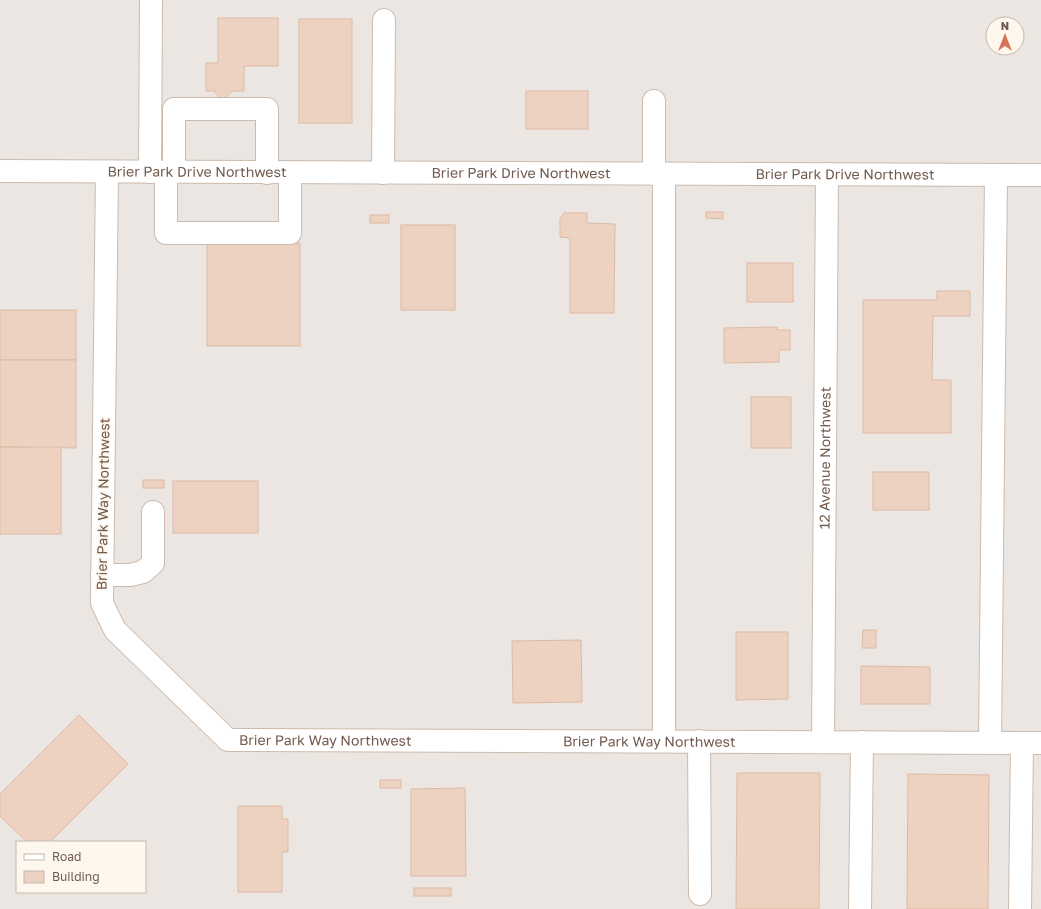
<svg xmlns="http://www.w3.org/2000/svg" width="1041" height="909" viewBox="0 0 1041 909" font-family="'Golos Text',sans-serif">
	<style>
		.industrial { fill: #ebe6e1; fill-rule: evenodd }
		.building { fill: #edd2c2; stroke: #deb9a3 }
		.lines { fill: none; stroke-linecap: round; stroke-linejoin: round }
		.minor-casing { stroke: #cbbbae; stroke-width: 24 }
		.minor { stroke: #fff; stroke-width: 22 }
		.labels { text-anchor: middle; stroke-width: 3.5; stroke-linejoin: round; paint-order: stroke }
		.street-label { font-size: 14px; fill: #725a4e; stroke: #fdf7ee }
	</style>
	<rect width="100%" height="100%" fill="#faf3e7"/>
	<path class="industrial" d="M 0,0 L 1041,0 L 1041,909 L 0,909 ZM 993,24 L 1017,24 L 1017,48 L 993,48 ZM 17,842 L 145,842 L 145,892 L 17,892 Z"/>
	<g class="building">
		<path d="M 218,18 L 278,18 L 278,66 L 244,66 L 244,91 L 232,91 L 223,101 L 214,91 L 206,91 L 206,63 L 218,63 Z"/>
		<rect x="299" y="19" width="53" height="104"/>
		<rect x="526" y="91" width="62" height="38"/>
		<path d="M 706,212 L 723,212 L 723,219 L 706,218 Z"/>
		<path d="M 564,213 L 587,213 L 587,223 L 615,224 L 614,313 L 570,313 L 570,238 L 560,237 L 560,219 Z"/>
		<rect x="370" y="215" width="19" height="8"/>
		<rect x="401" y="225" width="54" height="85"/>
		<rect x="207" y="243" width="93" height="103"/>
		<rect x="747" y="263" width="46" height="39"/>
		<path d="M 937,291 L 970,291 L 970,316 L 933,316 L 932,380 L 951,380 L 951,433 L 863,433 L 863,300 L 937,300 Z"/>
		<rect x="0" y="310" width="76" height="50"/>
		<path d="M 777,327 L 777,330 L 790,330 L 790,350 L 779,350 L 779,362 L 724,363 L 724,328 Z"/>
		<path d="M 0,360 L 76,360 L 76,448 L 0,447 Z"/>
		<rect x="751" y="397" width="40" height="51"/>
		<rect x="0" y="447" width="61" height="87"/>
		<rect x="873" y="472" width="56" height="38"/>
		<rect x="143" y="480" width="21" height="8"/>
		<rect x="173" y="481" width="85" height="52"/>
		<path d="M 863,630 L 876,630 L 876,648 L 862,648 Z"/>
		<path d="M 736,632 L 788,632 L 788,699 L 736,700 Z"/>
		<path d="M 581,640 L 582,702 L 513,703 L 512,641 Z"/>
		<path d="M 861,666 L 930,667 L 930,704 L 861,704 Z"/>
		<path d="M 79,715 L 128,764 L 50,842 L 27,842 L 0,816 L 0,794 Z"/>
		<path d="M 737,773 L 820,773 L 819,909 L 736,909 Z"/>
		<path d="M 908,774 L 989,775 L 988,909 L 907,909 Z"/>
		<rect x="380" y="780" width="21" height="8"/>
		<path d="M 465,788 L 466,876 L 411,876 L 411,789 Z"/>
		<path d="M 238,806 L 282,806 L 282,819 L 288,819 L 288,852 L 282,852 L 282,892 L 238,892 Z"/>
		<rect x="414" y="888" width="37" height="8"/>
	</g>
	<g class="lines">
		<defs>
			<g id="minor">
				<path id="s1" d="M 0,171 L 1041,175"/>
				<path id="s2" d="M 107,172 L 102,603 L 115,630 L 228,740 L 1041,743"/>
				<path d="M 150,172 L 151,0"/>
				<path d="M 166,172 L 166,233 L 290,233 L 290,173"/>
				<path d="M 174,172 L 174,109 L 267,109 L 267,173"/>
				<path d="M 383,173 L 384,20"/>
				<path d="M 654,174 L 654,101"/>
				<path d="M 102,575 L 130,575 L 143,572 L 153,563 L 153,512"/>
				<path d="M 664,741 L 664,174"/>
				<path d="M 699,741 L 700,894"/>
				<path id="s3" d="M 823,742 L 827,174"/>
				<path d="M 990,742 L 996,175"/>
				<path d="M 860,909 L 862,742"/>
				<path d="M 1020,909 L 1022,743"/>
			</g>
		</defs>
		<use href="#minor" class="minor-casing"/>
		<use href="#minor" class="minor"/>
	</g>
	<g class="labels">
		<g class="street-label">
			<text dy="5" stroke="none"><textPath href="#s1" startOffset="197">Brier Park Drive Northwest</textPath></text>
			<text dy="5" stroke="none"><textPath href="#s1" startOffset="521">Brier Park Drive Northwest</textPath></text>
			<text dy="5" stroke="none"><textPath href="#s1" startOffset="845">Brier Park Drive Northwest</textPath></text>
			<text dy="5" stroke="none"><textPath href="#s3" startOffset="284">12 Avenue Northwest</textPath></text>
			<text transform="translate(103 504) rotate(-89)" y="5">Brier Park Way Northwest</text>
			<text dy="5" stroke="none"><textPath href="#s2" startOffset="716">Brier Park Way Northwest</textPath></text>
			<text dy="5" stroke="none"><textPath href="#s2" startOffset="1040">Brier Park Way Northwest</textPath></text>
		</g>
	</g>
	<rect x="16" y="841" width="130" height="52" fill="#fdf7ee" stroke="#c5b8ae"/>
	<rect x="24" y="854" width="20" height="6" fill="#ffffff" stroke="#c5b8ae"/>
	<text x="52" y="861" font-size="12" fill="#725a4e">Road</text>
	<rect x="24" y="871" width="20" height="12" fill="#edd2c2" stroke="#c5b8ae"/>
	<text x="52" y="881" font-size="12" fill="#725a4e">Building</text>
	<g transform="translate(1005 36)"><circle r="19" fill="#fdf7ee" stroke="#c5b8ae"/>
	<path d="M0-3L7 15L0 10L-7 15Z" fill="#d97258"/>
	<text y="-6" font-size="11" font-weight="bold" text-anchor="middle" fill="#725a4e">N</text>
	</g>
</svg>
